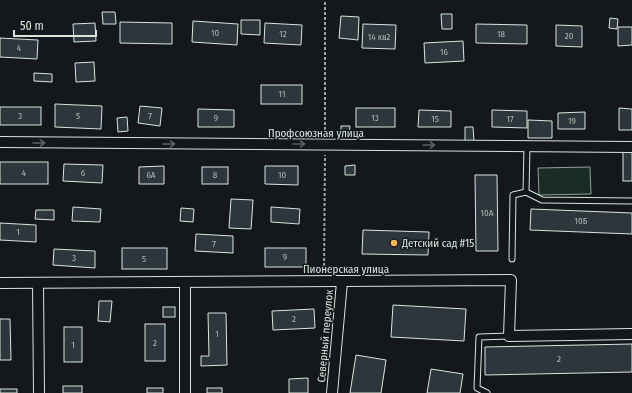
<svg xmlns="http://www.w3.org/2000/svg" width="632" height="393" viewBox="0 0 632 393" font-family="'Fira Sans Condensed',sans-serif">
	<style>
		.green { fill: #1a2d24; stroke: #939e99 }
		.building { fill: #2c363c; stroke: #d8e6dc }
		.lines { fill: none; stroke-linecap: round; stroke-linejoin: round }
		.service-casing { stroke: #d8e6dc; stroke-width: 7 }
		.minor-casing { stroke: #d8e6dc; stroke-width: 12 }
		.path { stroke: #9da8a2; stroke-width: 2; stroke-dasharray: 3 2; stroke-linecap: butt }
		.service { stroke: #14181c; stroke-width: 5 }
		.minor { stroke: #14181c; stroke-width: 10 }
		.oneway { stroke: #59605f }
		.poi-dot { fill: #ffb74d; stroke: #14181c; stroke-width: 1.5 }
		.labels { text-anchor: middle; stroke-width: 3; stroke-linejoin: round; paint-order: stroke }
		.number-label { font-size: 9px; fill: #adbab4 }
		.street-label { font-size: 11px; fill: #d8e6dc; stroke: #14181c }
		.poi-label { font-size: 11px; fill: #d8e6dc; stroke: #14181c; text-anchor: start }
	</style>
	<rect width="100%" height="100%" fill="#14181c"/>
	<path class="green" d="M 590,167 L 591,194 L 539,195 L 538,168 Z"/>
	<g class="building">
		<path d="M 102,12 L 115,12 L 116,24 L 103,24 Z"/>
		<path d="M 441,14 L 452,14 L 452,29 L 442,29 Z"/>
		<path d="M 341,16 L 359,17 L 358,40 L 339,38 Z"/>
		<path d="M 610,18 L 618,19 L 617,29 L 609,28 Z"/>
		<path d="M 241,20 L 260,20 L 260,35 L 241,34 Z"/>
		<path d="M 193,21 L 238,24 L 237,45 L 192,42 Z"/>
		<path d="M 120,22 L 172,23 L 172,44 L 120,43 Z"/>
		<path d="M 95,23 L 96,41 L 74,42 L 73,24 Z"/>
		<path d="M 265,23 L 302,25 L 301,45 L 264,43 Z"/>
		<path d="M 363,24 L 396,25 L 395,49 L 362,48 Z"/>
		<path d="M 476,24 L 527,25 L 527,44 L 476,43 Z"/>
		<path d="M 556,25 L 582,26 L 582,47 L 556,46 Z"/>
		<path d="M 618,27 L 632,27 L 632,45 L 618,46 Z"/>
		<path d="M 0,38 L 38,40 L 37,59 L 0,57 Z"/>
		<path d="M 463,41 L 464,61 L 425,63 L 424,43 Z"/>
		<path d="M 94,62 L 95,81 L 76,82 L 75,63 Z"/>
		<path d="M 34,73 L 52,74 L 52,82 L 34,81 Z"/>
		<rect x="261" y="85" width="41" height="19"/>
		<path d="M 55,104 L 102,106 L 101,129 L 55,127 Z"/>
		<path d="M 140,106 L 162,108 L 160,126 L 138,123 Z"/>
		<rect x="0" y="107" width="41" height="18"/>
		<rect x="356" y="108" width="39" height="19"/>
		<path d="M 619,108 L 632,109 L 632,130 L 619,130 Z"/>
		<path d="M 198,109 L 234,110 L 234,127 L 198,127 Z"/>
		<path d="M 419,110 L 451,111 L 451,127 L 418,127 Z"/>
		<path d="M 492,110 L 527,111 L 527,128 L 492,127 Z"/>
		<path d="M 585,112 L 585,129 L 558,129 L 558,113 Z"/>
		<path d="M 127,117 L 128,131 L 118,132 L 117,118 Z"/>
		<path d="M 528,120 L 552,121 L 552,138 L 528,138 Z"/>
		<path d="M 341,126 L 350,126 L 349,137 L 341,137 Z"/>
		<path d="M 465,127 L 473,127 L 474,141 L 465,141 Z"/>
		<rect x="623" y="152" width="9" height="29"/>
		<rect x="0" y="162" width="48" height="22"/>
		<path d="M 64,164 L 103,165 L 102,183 L 63,181 Z"/>
		<path d="M 355,165 L 355,175 L 345,175 L 345,166 Z"/>
		<path d="M 164,166 L 164,184 L 139,184 L 139,167 Z"/>
		<path d="M 265,166 L 298,166 L 298,185 L 265,184 Z"/>
		<rect x="202" y="167" width="26" height="17"/>
		<path d="M 475,175 L 497,175 L 498,251 L 476,251 Z"/>
		<path d="M 231,199 L 253,200 L 251,229 L 229,228 Z"/>
		<path d="M 73,207 L 101,209 L 100,222 L 72,221 Z"/>
		<path d="M 271,207 L 300,209 L 299,224 L 271,222 Z"/>
		<path d="M 181,208 L 194,209 L 193,222 L 180,221 Z"/>
		<path d="M 531,209 L 632,213 L 632,234 L 530,230 Z"/>
		<path d="M 36,210 L 54,210 L 54,220 L 35,219 Z"/>
		<path d="M 0,223 L 36,225 L 36,242 L 0,240 Z"/>
		<path d="M 363,230 L 429,232 L 428,255 L 362,254 Z"/>
		<path d="M 196,234 L 233,236 L 233,253 L 195,251 Z"/>
		<rect x="122" y="248" width="45" height="21"/>
		<rect x="265" y="248" width="41" height="19"/>
		<path d="M 54,249 L 95,251 L 95,268 L 53,265 Z"/>
		<path d="M 99,301 L 112,301 L 110,322 L 98,321 Z"/>
		<path d="M 393,305 L 466,309 L 464,341 L 391,337 Z"/>
		<rect x="163" y="307" width="12" height="10"/>
		<path d="M 314,309 L 315,328 L 273,330 L 272,311 Z"/>
		<path d="M 208,313 L 226,313 L 227,365 L 201,366 L 201,356 L 209,356 Z"/>
		<path d="M 0,319 L 10,319 L 11,360 L 0,360 Z"/>
		<rect x="145" y="324" width="20" height="37"/>
		<rect x="64" y="327" width="18" height="35"/>
		<path d="M 632,344 L 632,372 L 485,375 L 485,347 Z"/>
		<path d="M 356,355 L 386,360 L 381,393 L 350,393 Z"/>
		<path d="M 431,369 L 463,374 L 460,393 L 427,393 Z"/>
		<path d="M 308,378 L 308,393 L 289,393 L 289,379 Z"/>
		<rect x="63" y="386" width="19" height="7"/>
		<rect x="147" y="388" width="16" height="5"/>
		<rect x="207" y="388" width="15" height="5"/>
		<rect x="0" y="389" width="17" height="4"/>
	</g>
	<g class="lines">
		<defs>
			<g id="service">
				<path d="M 527,146 L 526,192 L 542,200 L 632,201"/>
				<path d="M 512,259 L 513,195 L 526,192"/>
				<path d="M 487,393 L 477,388 L 479,337 L 509,336"/>
			</g>
			<g id="minor">
				<path d="M 0,142 L 632,147"/>
				<path d="M 0,283 L 511,280 L 509,336 L 632,334"/>
				<path d="M 38,283 L 39,393"/>
				<path d="M 185,393 L 185,282"/>
				<path d="M 332,393 L 342,282"/>
			</g>
		</defs>
		<use href="#service" class="service-casing"/>
		<use href="#minor" class="minor-casing"/>
		<g class="path">
			<path d="M 325,135 L 325,0"/>
			<path d="M 324,271 L 325,155"/>
		</g>
		<use href="#service" class="service"/>
		<use href="#minor" class="minor"/>
	</g>
	<defs><path id="oneway-shaft" d="M-6 0H5M1.5-3L5.5 0L1.5 3" fill="none" stroke-width="1.6" stroke-linecap="round" stroke-linejoin="round"/></defs>
	<g class="oneway">
		<use href="#oneway-shaft" transform="translate(39 143)"/>
		<use href="#oneway-shaft" transform="translate(169 144)"/>
		<use href="#oneway-shaft" transform="translate(299 144)"/>
		<use href="#oneway-shaft" transform="translate(429 145)"/>
	</g>
	<circle class="poi-dot" cx="394" cy="243" r="4"/>
	<g class="labels">
		<g class="number-label">
			<text x="215" y="36">10</text>
			<text x="283" y="37">12</text>
			<text x="501" y="37">18</text>
			<text x="569" y="39">20</text>
			<text x="379" y="40">14 кв2</text>
			<text x="19" y="51">4</text>
			<text x="444" y="55">16</text>
			<text x="282" y="97">11</text>
			<text x="20" y="119">3</text>
			<text x="78" y="119">5</text>
			<text x="150" y="119">7</text>
			<text x="216" y="121">9</text>
			<text x="375" y="121">13</text>
			<text x="435" y="122">15</text>
			<text x="510" y="122">17</text>
			<text x="572" y="124">19</text>
			<text x="24" y="176">4</text>
			<text x="83" y="176">6</text>
			<text x="151" y="178">6А</text>
			<text x="215" y="178">8</text>
			<text x="282" y="178">10</text>
			<text x="487" y="216">10А</text>
			<text x="581" y="224">10Б</text>
			<text x="18" y="235">1</text>
			<text x="214" y="247">7</text>
			<text x="285" y="260">9</text>
			<text x="74" y="261">3</text>
			<text x="144" y="262">5</text>
			<text x="294" y="322">2</text>
			<text x="217" y="337">1</text>
			<text x="155" y="346">2</text>
			<text x="73" y="348">1</text>
			<text x="559" y="362">2</text>
		</g>
		<g class="street-label">
			<text x="316" y="137">Профсоюзная улица</text>
			<text x="346" y="273">Пионерская улица</text>
			<text transform="translate(325 336) rotate(-85)" y="4">Северный переулок</text>
		</g>
		<g class="poi-label">
			<text x="402" y="247">Детский сад #15</text>
		</g>
	</g>
	<path d="M14 30v6h82v-6" fill="none" stroke="#d8e6dc" stroke-width="2"/>
	<text x="20" y="30" font-size="12" fill="#d8e6dc" stroke="#14181c" stroke-width="3" paint-order="stroke">50 m</text>
</svg>
